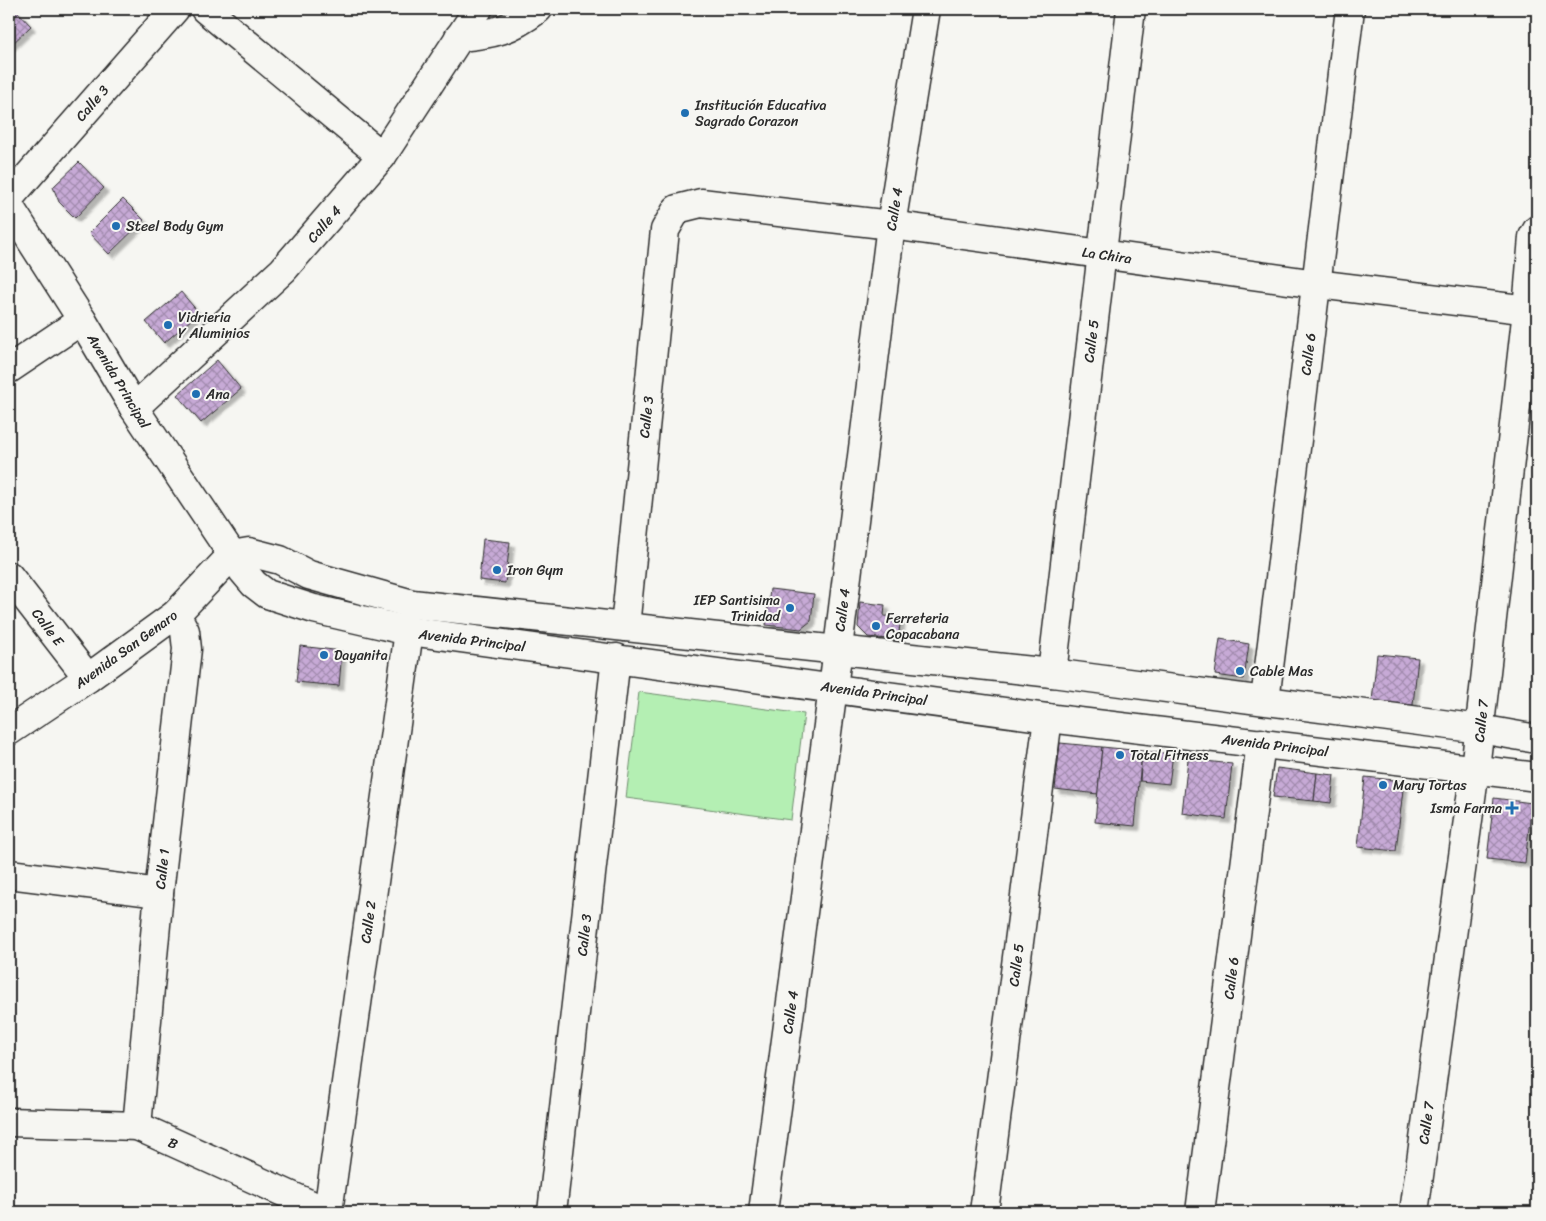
<svg xmlns="http://www.w3.org/2000/svg" width="1546" height="1221" viewBox="0 0 1546 1221" font-family="Sriracha,sans-serif">
	<style>
		.green { fill: #b4efb3; stroke: #708d6f }
		.building { fill: url(#building-cross-hatch); stroke: #2b2b2b; filter: url(#shadow) }
		.lines { fill: none; stroke-linecap: round; stroke-linejoin: round }
		.minor-casing { stroke: #2b2b2b; stroke-width: 31 }
		.tertiary-casing { stroke: #2b2b2b; stroke-width: 31 }
		.minor { stroke: #f6f6f2; stroke-width: 28 }
		.tertiary { stroke: #f6f6f2; stroke-width: 28 }
		.poi-dot { fill: #1f6fb2; stroke: #f6f6f2; stroke-width: 2 }
		.labels { text-anchor: middle; stroke-width: 4; stroke-linejoin: round; paint-order: stroke }
		.street-label { font-size: 14px; fill: #2b2b2b; stroke: #f6f6f2 }
		.poi-label { font-size: 14px; fill: #2b2b2b; stroke: #f6f6f2; text-anchor: start }
	</style>
	<defs>
		<pattern id="building-cross-hatch" width="8" height="8" patternUnits="userSpaceOnUse" patternTransform="scale(1.25)"><rect width="8" height="8" fill="#c7aad6"/><path d="M0 0l8 8M0 8l8-8" fill="none" stroke="#a28bae"/></pattern>
		<filter id="shadow"><feDropShadow dx="4.5" dy="4.5" stdDeviation="1" flood-color="#0004"/></filter>
	</defs>
	<rect width="100%" height="100%" fill="#f6f6f2"/>
	<filter id="ink" filterUnits="userSpaceOnUse"><feTurbulence type="fractalNoise" baseFrequency=".02" numOctaves="2"/><feDisplacementMap in="SourceGraphic" scale="10" xChannelSelector="R" yChannelSelector="G"/><feConvolveMatrix kernelMatrix="1 2 1 2 8 2 1 2 1" color-interpolation-filters="sRGB"/></filter>
	<g filter="url(#ink)">
		<path class="green" d="M 639,692 L 804,714 L 791,820 L 626,798 Z"/>
		<g class="building">
			<path d="M 9,9 L 15,9 L 31,26 L 9,47 Z"/>
			<path d="M 79,162 L 104,188 L 75,218 L 59,202 L 53,187 Z"/>
			<path d="M 123,199 L 144,220 L 109,254 L 89,233 Z"/>
			<path d="M 181,292 L 199,313 L 164,343 L 146,322 Z"/>
			<path d="M 217,360 L 241,389 L 201,423 L 177,395 Z"/>
			<path d="M 483,539 L 510,542 L 505,583 L 479,580 Z"/>
			<path d="M 770,589 L 814,594 L 811,621 L 801,629 L 766,625 Z"/>
			<path d="M 860,602 L 885,605 L 884,616 L 901,617 L 898,640 L 868,637 L 858,627 Z"/>
			<path d="M 1220,639 L 1249,644 L 1244,679 L 1215,675 Z"/>
			<path d="M 300,646 L 342,651 L 339,686 L 296,682 Z"/>
			<path d="M 1377,654 L 1418,658 L 1413,705 L 1372,701 Z"/>
			<path d="M 1060,743 L 1102,747 L 1098,794 L 1055,789 Z"/>
			<path d="M 1102,747 L 1142,751 L 1135,826 L 1095,822 Z"/>
			<path d="M 1142,751 L 1173,754 L 1169,784 L 1140,781 Z"/>
			<path d="M 1188,759 L 1232,764 L 1226,819 L 1182,813 Z"/>
			<path d="M 1277,768 L 1317,773 L 1314,801 L 1273,797 Z"/>
			<path d="M 1317,773 L 1334,775 L 1331,803 L 1314,801 Z"/>
			<path d="M 1365,777 L 1404,781 L 1396,851 L 1358,847 Z"/>
			<path d="M 1494,798 L 1532,803 L 1525,863 L 1487,859 Z"/>
		</g>
		<g class="lines">
			<defs>
				<g id="minor">
					<path d="M 205,9 L 382,156"/>
					<path d="M 459,37 C 494,34 510,30 538,9"/>
					<path d="M 9,198 L 175,9"/>
					<path d="M 134,408 L 283,270 L 382,156 L 478,9"/>
					<path d="M 9,576 L 88,678"/>
					<path d="M 625,627 L 665,230 L 677,209 L 701,203 L 891,225 L 1317,284 L 1537,311"/>
					<path d="M 1052,673 L 1131,9"/>
					<path d="M 1265,700 L 1350,9"/>
					<path d="M 9,731 L 88,678 L 176,614 L 232,555"/>
					<path d="M 9,874 L 159,893"/>
					<path d="M 9,1122 L 137,1126 L 327,1212"/>
					<path d="M 137,1126 L 159,893 L 187,649 L 185,631 L 176,614"/>
					<path d="M 328,1212 L 409,631"/>
					<path d="M 552,1212 L 616,658"/>
					<path d="M 763,1212 L 833,688 L 891,225 L 926,9"/>
					<path d="M 984,1212 L 1048,718"/>
					<path d="M 1200,1212 L 1261,743"/>
					<path d="M 1414,1212 L 1475,769 L 1527,310 L 1533,237 L 1537,230"/>
				</g>
				<g id="tertiary">
					<path d="M 9,206 L 82,320 L 134,408 L 243,571 L 254,584 L 267,594 L 314,609 L 409,631 L 1048,718 L 1537,777"/>
					<path d="M 9,369 L 82,320"/>
					<path d="M 232,555 L 249,552 L 280,560 L 309,575 L 412,604 L 1052,673 L 1480,729 L 1537,739"/>
				</g>
			</defs>
			<use href="#minor" class="minor-casing"/>
			<use href="#tertiary" class="tertiary-casing"/>
			<use href="#minor" class="minor"/>
			<use href="#tertiary" class="tertiary"/>
		</g>
	</g>
	<g class="poi-dot">
		<circle cx="685" cy="113" r="5"/>
		<circle cx="116" cy="226" r="5"/>
		<circle cx="168" cy="325" r="5"/>
		<circle cx="196" cy="394" r="5"/>
		<circle cx="497" cy="570" r="5"/>
		<circle cx="790" cy="608" r="5"/>
		<circle cx="876" cy="626" r="5"/>
		<circle cx="324" cy="655" r="5"/>
		<circle cx="1240" cy="671" r="5"/>
		<circle cx="1120" cy="755" r="5"/>
		<circle cx="1383" cy="785" r="5"/>
		<path d="M1509.5 800.5h5v5h5v5h-5v5h-5v-5h-5v-5h5z"/>
	</g>
	<g class="labels">
		<g class="street-label">
			<text transform="translate(92 103) rotate(-49)" y="5">Calle 3</text>
			<text transform="translate(894 209) rotate(-81)" y="5">Calle 4</text>
			<text transform="translate(324 224) rotate(-49)" y="5">Calle 4</text>
			<text transform="translate(1107 255) rotate(8)" y="5">La Chira</text>
			<text transform="translate(1091 341) rotate(-83)" y="5">Calle 5</text>
			<text transform="translate(1308 354) rotate(-83)" y="5">Calle 6</text>
			<text transform="translate(119 381) rotate(59)" y="5">Avenida Principal</text>
			<text transform="translate(646 417) rotate(-84)" y="5">Calle 3</text>
			<text transform="translate(842 610) rotate(-83)" y="5">Calle 4</text>
			<text transform="translate(48 627) rotate(53)" y="5">Calle E</text>
			<text transform="translate(472 640) rotate(7)" y="5">Avenida Principal</text>
			<text transform="translate(126 649) rotate(-36)" y="5">Avenida San Genaro</text>
			<text transform="translate(874 693) rotate(8)" y="5">Avenida Principal</text>
			<text transform="translate(1481 721) rotate(-84)" y="5">Calle 7</text>
			<text transform="translate(1275 745) rotate(7)" y="5">Avenida Principal</text>
			<text transform="translate(162 869) rotate(-84)" y="5">Calle 1</text>
			<text transform="translate(368 922) rotate(-82)" y="5">Calle 2</text>
			<text transform="translate(584 935) rotate(-83)" y="5">Calle 3</text>
			<text transform="translate(1016 965) rotate(-83)" y="5">Calle 5</text>
			<text transform="translate(1231 978) rotate(-83)" y="5">Calle 6</text>
			<text transform="translate(790 1012) rotate(-82)" y="5">Calle 4</text>
			<text transform="translate(1426 1123) rotate(-82)" y="5">Calle 7</text>
			<text transform="translate(173 1143) rotate(24)" y="5">B</text>
		</g>
		<g class="poi-label">
			<text x="695" y="110">Institución Educativa<tspan x="695" dy="16">Sagrado Corazon</tspan></text>
			<text x="126" y="231">Steel Body Gym</text>
			<text x="178" y="322">Vidrieria<tspan x="178" dy="16">Y Aluminios</tspan></text>
			<text x="206" y="399">Ana</text>
			<text x="507" y="575">Iron Gym</text>
			<text x="780" y="605" text-anchor="end">IEP Santisima<tspan x="780" dy="16">Trinidad</tspan></text>
			<text x="886" y="623">Ferreteria<tspan x="886" dy="16">Copacabana</tspan></text>
			<text x="334" y="660">Dayanita</text>
			<text x="1250" y="676">Cable Mas</text>
			<text x="1130" y="760">Total Fitness</text>
			<text x="1393" y="790">Mary Tortas</text>
			<text x="1502" y="813" text-anchor="end">Isma Farma</text>
		</g>
	</g>
	<rect width="1546" height="1221" fill="none" stroke="#f6f6f2" stroke-width="30"/>
	<rect x="15" y="15" width="1516" height="1191" fill="none" stroke="#2b2b2b" stroke-width="2" filter="url(#ink)"/>
</svg>
